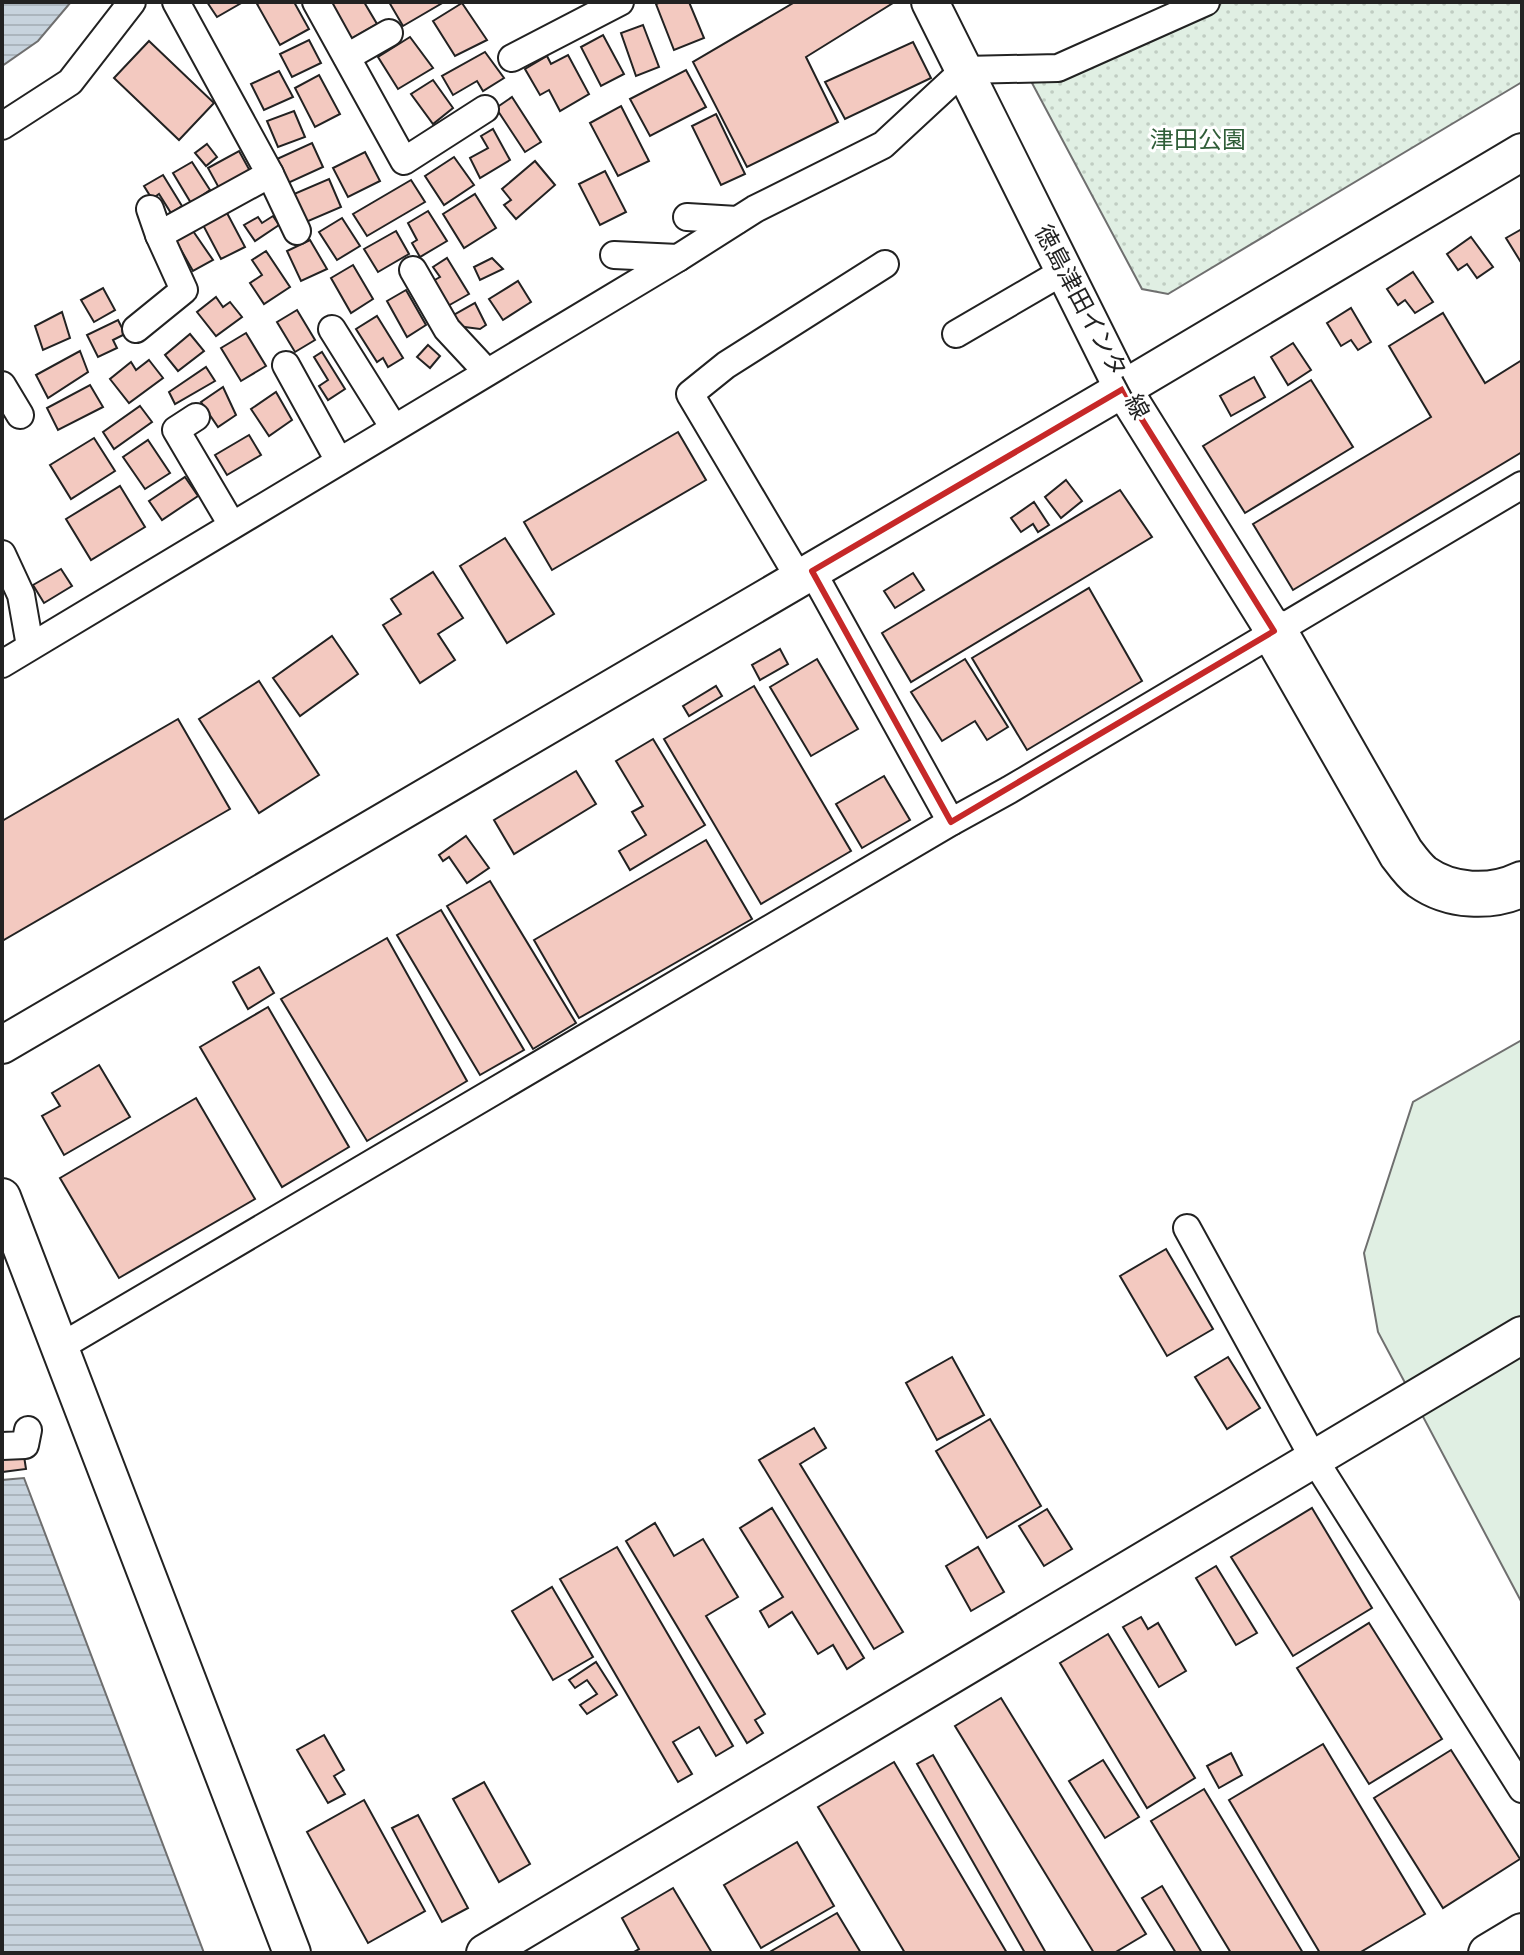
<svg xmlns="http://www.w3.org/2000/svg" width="1524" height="1955" viewBox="0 0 1524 1955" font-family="'Source Sans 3','Noto Sans JP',sans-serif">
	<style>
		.green { fill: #e0efe3; stroke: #6f6f6f; stroke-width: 2 }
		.park { fill: url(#park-dots); stroke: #6f6f6f; stroke-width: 2 }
		.water { fill: url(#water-rules); stroke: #6f6f6f; stroke-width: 2 }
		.building { fill: #f3c9c0; stroke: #222; stroke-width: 2 }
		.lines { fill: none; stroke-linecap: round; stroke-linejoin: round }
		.street-casing { stroke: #222; stroke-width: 30 }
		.secondary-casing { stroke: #222; stroke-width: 40 }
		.highway-casing { stroke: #222; stroke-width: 48 }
		.street { stroke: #fff; stroke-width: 26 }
		.secondary { stroke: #fff; stroke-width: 36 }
		.highway { stroke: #fff; stroke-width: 44 }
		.marked { fill: none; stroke: #c62828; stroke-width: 6; stroke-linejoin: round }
		.labels { text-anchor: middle; stroke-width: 6; stroke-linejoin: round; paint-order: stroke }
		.park-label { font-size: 24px; fill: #2f5e38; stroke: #fff }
		.street-label { font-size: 24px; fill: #222; stroke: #fff }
	</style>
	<defs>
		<pattern id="park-dots" width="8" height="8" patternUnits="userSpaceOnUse" patternTransform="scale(2)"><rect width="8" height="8" fill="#e0efe3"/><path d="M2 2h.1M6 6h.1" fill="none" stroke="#c0cdc2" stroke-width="1.8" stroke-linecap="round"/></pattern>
		<pattern id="water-rules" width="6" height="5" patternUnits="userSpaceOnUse" patternTransform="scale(2)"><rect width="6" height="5" fill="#c7d3dd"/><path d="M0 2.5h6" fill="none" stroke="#abb5bd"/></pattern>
	</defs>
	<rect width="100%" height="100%" fill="#fff"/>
	<path class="green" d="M 1522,1040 L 1522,1603 L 1378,1332 L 1364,1253 L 1413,1102 Z"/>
	<path class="park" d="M 1220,2 L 1522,2 L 1522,82 L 1168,294 L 1142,289 L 1032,83 Z"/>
	<g class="water">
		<path d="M 2,2 L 71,2 L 38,41 L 2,66 Z"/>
		<path d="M 24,1478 L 204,1953 L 2,1953 L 2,1480 Z"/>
	</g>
	<g class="building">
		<path d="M 207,2 L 243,2 L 217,17 Z"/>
		<path d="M 261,2 L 294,2 L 309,29 L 280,45 L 257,4 Z"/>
		<path d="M 326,2 L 364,2 L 377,24 L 349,40 Z"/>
		<path d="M 389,2 L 444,2 L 403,26 Z"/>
		<path d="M 661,2 L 689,2 L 704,38 L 674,50 L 656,4 Z"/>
		<path d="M 795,2 L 893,3 L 806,57 L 838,122 L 747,167 L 693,62 Z"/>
		<path d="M 462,3 L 487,40 L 455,56 L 433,21 Z"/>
		<path d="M 643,25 L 659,67 L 636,76 L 621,33 Z"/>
		<path d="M 603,35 L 624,74 L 601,86 L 581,47 Z"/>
		<path d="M 410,37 L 433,68 L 398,89 L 378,57 Z"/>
		<path d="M 309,40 L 321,63 L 292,77 L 280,54 Z"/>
		<path d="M 149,41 L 214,103 L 179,140 L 114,78 Z"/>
		<path d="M 913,42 L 931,78 L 845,119 L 825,82 Z"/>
		<path d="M 485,52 L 504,78 L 483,91 L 477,81 L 453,95 L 442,76 Z"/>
		<path d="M 568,55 L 589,94 L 560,111 L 549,90 L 540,95 L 525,69 L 547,56 L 551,64 Z"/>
		<path d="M 686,70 L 706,107 L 650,136 L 630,99 Z"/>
		<path d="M 279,71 L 293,97 L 264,110 L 251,84 Z"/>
		<path d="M 319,75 L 340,114 L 315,127 L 295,88 Z"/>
		<path d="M 433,80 L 453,108 L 433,124 L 411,94 Z"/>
		<path d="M 512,97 L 541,142 L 525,152 L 496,108 Z"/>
		<path d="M 621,106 L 649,161 L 618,176 L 590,123 Z"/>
		<path d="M 294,111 L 305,137 L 278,147 L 267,121 Z"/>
		<path d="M 716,114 L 745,174 L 721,185 L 692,126 Z"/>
		<path d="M 493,129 L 510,160 L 480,178 L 470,158 L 488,148 L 481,136 Z"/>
		<path d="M 312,143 L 323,167 L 288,183 L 277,159 Z"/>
		<path d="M 207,144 L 217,157 L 206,166 L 195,153 Z"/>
		<path d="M 239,151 L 250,171 L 219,188 L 208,168 Z"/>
		<path d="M 365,152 L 380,181 L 348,197 L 333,168 Z"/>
		<path d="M 454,157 L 474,185 L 444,205 L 425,176 Z"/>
		<path d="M 535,161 L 555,185 L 516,219 L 504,205 L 511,200 L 502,189 Z"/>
		<path d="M 192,162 L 210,190 L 191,203 L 173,173 Z"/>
		<path d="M 605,171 L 626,212 L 600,225 L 579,184 Z"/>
		<path d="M 163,175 L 182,206 L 171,213 L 159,194 L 152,199 L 144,186 Z"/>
		<path d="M 329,179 L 341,207 L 306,222 L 294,194 Z"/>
		<path d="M 411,180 L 425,202 L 367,236 L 353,214 Z"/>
		<path d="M 475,194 L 496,228 L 464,248 L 443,214 Z"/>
		<path d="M 428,211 L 447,241 L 420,257 L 412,243 L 417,240 L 408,223 Z"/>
		<path d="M 227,213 L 245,247 L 221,259 L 203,225 Z"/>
		<path d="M 273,216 L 279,225 L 255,241 L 244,225 L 258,217 L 262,223 Z"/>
		<path d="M 342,218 L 360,246 L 337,260 L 319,232 Z"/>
		<path d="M 1522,229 L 1522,264 L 1506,238 Z"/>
		<path d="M 193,231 L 213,260 L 193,271 L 176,241 Z"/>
		<path d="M 396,231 L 409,254 L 378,272 L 364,249 Z"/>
		<path d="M 1471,237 L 1493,267 L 1477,278 L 1467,264 L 1458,270 L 1447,254 Z"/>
		<path d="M 310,240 L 327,269 L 301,281 L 287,251 Z"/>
		<path d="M 266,251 L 290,287 L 264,304 L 250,283 L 262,275 L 252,260 Z"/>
		<path d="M 447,258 L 469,294 L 446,307 L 431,282 L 440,277 L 433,267 Z"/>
		<path d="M 492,258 L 503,269 L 480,280 L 474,267 Z"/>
		<path d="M 353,265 L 373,299 L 351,313 L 331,278 Z"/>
		<path d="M 1413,272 L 1433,302 L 1415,313 L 1405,300 L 1398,305 L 1387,289 Z"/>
		<path d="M 518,281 L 531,302 L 503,320 L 489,299 Z"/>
		<path d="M 103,288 L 115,310 L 94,322 L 81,300 Z"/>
		<path d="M 406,290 L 426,325 L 407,337 L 387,301 Z"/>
		<path d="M 216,297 L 223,307 L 230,302 L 242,317 L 216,336 L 197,312 Z"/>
		<path d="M 475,303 L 486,325 L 480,329 L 457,326 L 452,316 Z"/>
		<path d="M 1351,308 L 1371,342 L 1358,350 L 1351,340 L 1341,346 L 1327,323 Z"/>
		<path d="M 297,310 L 315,340 L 295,352 L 277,322 Z"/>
		<path d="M 62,312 L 70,338 L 43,350 L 35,326 Z"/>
		<path d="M 1443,313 L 1485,383 L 1522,360 L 1522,452 L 1293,590 L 1253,524 L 1431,417 L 1389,346 Z"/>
		<path d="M 377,316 L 403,358 L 388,367 L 383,358 L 377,362 L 356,329 Z"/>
		<path d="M 118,320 L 125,334 L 113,340 L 117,348 L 98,357 L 87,335 Z"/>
		<path d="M 246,333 L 266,366 L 241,381 L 221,348 Z"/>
		<path d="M 190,334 L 204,351 L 178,371 L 165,355 Z"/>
		<path d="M 1293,343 L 1311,370 L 1288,385 L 1271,357 Z"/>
		<path d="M 428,345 L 440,356 L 430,368 L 417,357 Z"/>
		<path d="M 80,351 L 88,372 L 48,398 L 36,375 Z"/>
		<path d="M 322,352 L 345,389 L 328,400 L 319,386 L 328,380 L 314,357 Z"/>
		<path d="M 149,360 L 163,378 L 129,403 L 110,379 L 131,362 L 136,370 Z"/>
		<path d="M 206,367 L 215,381 L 175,404 L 169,392 Z"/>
		<path d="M 1254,377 L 1265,397 L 1231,416 L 1220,396 Z"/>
		<path d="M 1311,380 L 1353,447 L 1245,513 L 1203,446 Z"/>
		<path d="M 90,385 L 103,407 L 58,430 L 47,408 Z"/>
		<path d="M 223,387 L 236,415 L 218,427 L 201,402 Z"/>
		<path d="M 276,392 L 292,420 L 269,436 L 251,409 Z"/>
		<path d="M 140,406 L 152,422 L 114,449 L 103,432 Z"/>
		<path d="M 678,432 L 706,480 L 552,570 L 524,522 Z"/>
		<path d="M 249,435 L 261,455 L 227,475 L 215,455 Z"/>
		<path d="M 94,438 L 115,471 L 71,499 L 50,465 Z"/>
		<path d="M 148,440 L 170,473 L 145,489 L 123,457 Z"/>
		<path d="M 185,477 L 198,496 L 162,520 L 149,501 Z"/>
		<path d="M 1066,480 L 1082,501 L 1061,518 L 1045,497 Z"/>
		<path d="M 120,486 L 145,527 L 91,560 L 66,519 Z"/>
		<path d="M 1120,490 L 1152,537 L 911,682 L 882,633 Z"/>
		<path d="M 1034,502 L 1049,525 L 1038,532 L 1033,524 L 1021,532 L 1011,518 Z"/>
		<path d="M 505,538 L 554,614 L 507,643 L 460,566 Z"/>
		<path d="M 61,569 L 72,586 L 44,603 L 33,585 Z"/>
		<path d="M 433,572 L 463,618 L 438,634 L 455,660 L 420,683 L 383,625 L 401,614 L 391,599 Z"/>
		<path d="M 913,573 L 924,590 L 895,608 L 884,591 Z"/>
		<path d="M 1089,588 L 1142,681 L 1027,750 L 972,658 Z"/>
		<path d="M 332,636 L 358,674 L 300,716 L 273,678 Z"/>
		<path d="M 780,649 L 788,664 L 760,680 L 752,665 Z"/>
		<path d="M 817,659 L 858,729 L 811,756 L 770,687 Z"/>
		<path d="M 965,659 L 1008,727 L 987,740 L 975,721 L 942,741 L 911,692 Z"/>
		<path d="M 259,681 L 319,775 L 259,813 L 199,719 Z"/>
		<path d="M 716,686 L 722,696 L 689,716 L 683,706 Z"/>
		<path d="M 754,686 L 851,851 L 761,904 L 664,739 Z"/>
		<path d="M 178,719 L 230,809 L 2,941 L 2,821 Z"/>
		<path d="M 653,739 L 705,825 L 630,870 L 619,851 L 646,835 L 632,812 L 643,806 L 616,761 Z"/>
		<path d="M 576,771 L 596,804 L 514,854 L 494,820 Z"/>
		<path d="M 884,776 L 910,820 L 862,848 L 836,804 Z"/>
		<path d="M 466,836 L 489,868 L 467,883 L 449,857 L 443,861 L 439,855 Z"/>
		<path d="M 706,840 L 752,919 L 579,1018 L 534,940 Z"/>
		<path d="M 490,881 L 576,1023 L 533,1049 L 447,906 Z"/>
		<path d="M 441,910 L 524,1050 L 480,1075 L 397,935 Z"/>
		<path d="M 387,938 L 467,1081 L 367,1141 L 281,999 Z"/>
		<path d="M 259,967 L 274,993 L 248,1009 L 233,982 Z"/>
		<path d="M 268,1007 L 349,1147 L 282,1187 L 200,1047 Z"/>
		<path d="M 99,1065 L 130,1117 L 64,1155 L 42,1116 L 60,1106 L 52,1093 Z"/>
		<path d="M 196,1098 L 255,1199 L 119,1278 L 60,1178 Z"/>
		<path d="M 1166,1249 L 1213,1329 L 1167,1356 L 1120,1276 Z"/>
		<path d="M 952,1357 L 984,1415 L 937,1440 L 906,1383 Z"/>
		<path d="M 1228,1357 L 1260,1408 L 1227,1429 L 1195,1377 Z"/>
		<path d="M 990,1419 L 1041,1506 L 987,1538 L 936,1451 Z"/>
		<path d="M 814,1428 L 826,1448 L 800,1464 L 903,1632 L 874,1649 L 759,1460 Z"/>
		<path d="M 24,1456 L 26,1469 L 2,1472 L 2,1458 Z"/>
		<path d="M 772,1508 L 864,1658 L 847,1669 L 833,1645 L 818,1654 L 792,1612 L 769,1627 L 760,1611 L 783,1597 L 740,1528 Z"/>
		<path d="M 1312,1508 L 1372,1608 L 1293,1656 L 1231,1557 Z"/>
		<path d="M 1047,1509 L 1072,1549 L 1044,1566 L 1019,1526 Z"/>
		<path d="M 655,1523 L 674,1556 L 703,1539 L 738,1597 L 706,1616 L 765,1714 L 755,1720 L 763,1733 L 747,1743 L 626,1541 Z"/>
		<path d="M 617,1547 L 733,1746 L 716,1756 L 699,1727 L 673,1742 L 692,1774 L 678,1782 L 560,1579 Z"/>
		<path d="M 978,1547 L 1004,1592 L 971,1611 L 946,1566 Z"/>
		<path d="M 1216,1566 L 1257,1633 L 1236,1645 L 1196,1578 Z"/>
		<path d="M 552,1587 L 593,1657 L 553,1680 L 512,1611 Z"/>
		<path d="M 1141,1617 L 1148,1629 L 1158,1623 L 1186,1671 L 1159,1687 L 1123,1627 Z"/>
		<path d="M 1369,1623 L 1442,1739 L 1369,1784 L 1297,1668 Z"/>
		<path d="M 1108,1634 L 1195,1778 L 1147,1808 L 1060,1663 Z"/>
		<path d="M 596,1662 L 617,1695 L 587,1714 L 580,1705 L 597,1694 L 587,1680 L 575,1688 L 569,1680 Z"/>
		<path d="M 1001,1698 L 1146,1934 L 1114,1953 L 1094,1953 L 955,1726 Z"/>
		<path d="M 324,1735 L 344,1770 L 334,1776 L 345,1794 L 328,1803 L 297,1750 Z"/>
		<path d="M 1323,1744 L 1425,1914 L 1359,1953 L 1320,1953 L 1229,1800 Z"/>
		<path d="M 1451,1750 L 1520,1859 L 1443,1908 L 1374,1798 Z"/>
		<path d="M 1231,1753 L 1242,1775 L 1219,1788 L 1207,1766 Z"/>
		<path d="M 933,1755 L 1046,1953 L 1025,1953 L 917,1764 Z"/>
		<path d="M 1103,1760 L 1139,1817 L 1105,1838 L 1069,1781 Z"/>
		<path d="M 894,1762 L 1007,1953 L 905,1953 L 818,1807 Z"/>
		<path d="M 484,1782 L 530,1864 L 499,1882 L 453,1799 Z"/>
		<path d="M 1204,1789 L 1303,1953 L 1231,1953 L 1151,1821 Z"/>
		<path d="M 364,1800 L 425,1911 L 368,1943 L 307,1832 Z"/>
		<path d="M 418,1815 L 468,1908 L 442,1922 L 392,1828 Z"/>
		<path d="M 797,1842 L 834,1906 L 761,1948 L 724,1885 Z"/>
		<path d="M 1162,1886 L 1202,1953 L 1176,1953 L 1142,1898 Z"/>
		<path d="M 673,1888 L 712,1953 L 632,1953 L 639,1949 L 622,1918 Z"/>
		<path d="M 837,1913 L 861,1953 L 768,1953 Z"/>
	</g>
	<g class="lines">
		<defs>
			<g id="street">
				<path d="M 316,2 L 404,161 L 485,109"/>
				<path d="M 347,57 L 389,33"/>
				<path d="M 512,58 L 620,2"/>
				<path d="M 2,126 L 70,82 L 132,2"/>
				<path d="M 270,174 L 297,231"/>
				<path d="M 150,209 L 159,235"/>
				<path d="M 687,217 L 737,220"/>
				<path d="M 614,255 L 678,258"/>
				<path d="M 413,270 L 447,329 L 487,372"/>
				<path d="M 136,329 L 184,290 L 159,235 L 270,174 L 176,2"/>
				<path d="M 332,329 L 394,428"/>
				<path d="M 956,334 L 1064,271"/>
				<path d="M 286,365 L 339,461"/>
				<path d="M 2,385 L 20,415"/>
				<path d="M 196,417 L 176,430 L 232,525"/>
				<path d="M 2,554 L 21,595 L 30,646"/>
				<path d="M 812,571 L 951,822"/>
				<path d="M 799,578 L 690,394 L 726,365 L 885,264"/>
				<path d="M 2,664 L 678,258 L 755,209 L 883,145 L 964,70 L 1058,68 L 1206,2"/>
				<path d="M 1187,1228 L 1314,1459 L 1522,1789"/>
				<path d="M 60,1347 L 951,822 L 1009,790 L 1522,485"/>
				<path d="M 2,1446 L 25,1445 L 28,1430"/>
			</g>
			<g id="secondary">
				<path d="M 930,2 L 1123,389 L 1274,631"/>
				<path d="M 2,1045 L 1123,389 L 1522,152"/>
				<path d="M 2,1197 L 292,1953"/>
				<path d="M 485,1953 L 1522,1335"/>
				<path d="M 1487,1953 L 1522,1932"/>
			</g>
			<path id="highway" d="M 1274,631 L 1401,853 C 1407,861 1414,871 1422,877 C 1450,897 1491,899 1522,884"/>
		</defs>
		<use href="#street" class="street-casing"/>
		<use href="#secondary" class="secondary-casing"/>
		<use href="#highway" class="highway-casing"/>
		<use href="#street" class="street"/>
		<use href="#secondary" class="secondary"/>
		<use href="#highway" class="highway"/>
	</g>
	<path class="marked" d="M 1123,389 L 1274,631 L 951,822 L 812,571 Z"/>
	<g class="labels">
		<g class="park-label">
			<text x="1198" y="148">津田公園</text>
		</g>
		<g class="street-label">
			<text transform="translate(1092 322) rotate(62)" y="8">徳島津田インター線</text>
		</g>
	</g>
	<rect width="1524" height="1955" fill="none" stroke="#222222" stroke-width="8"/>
</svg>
